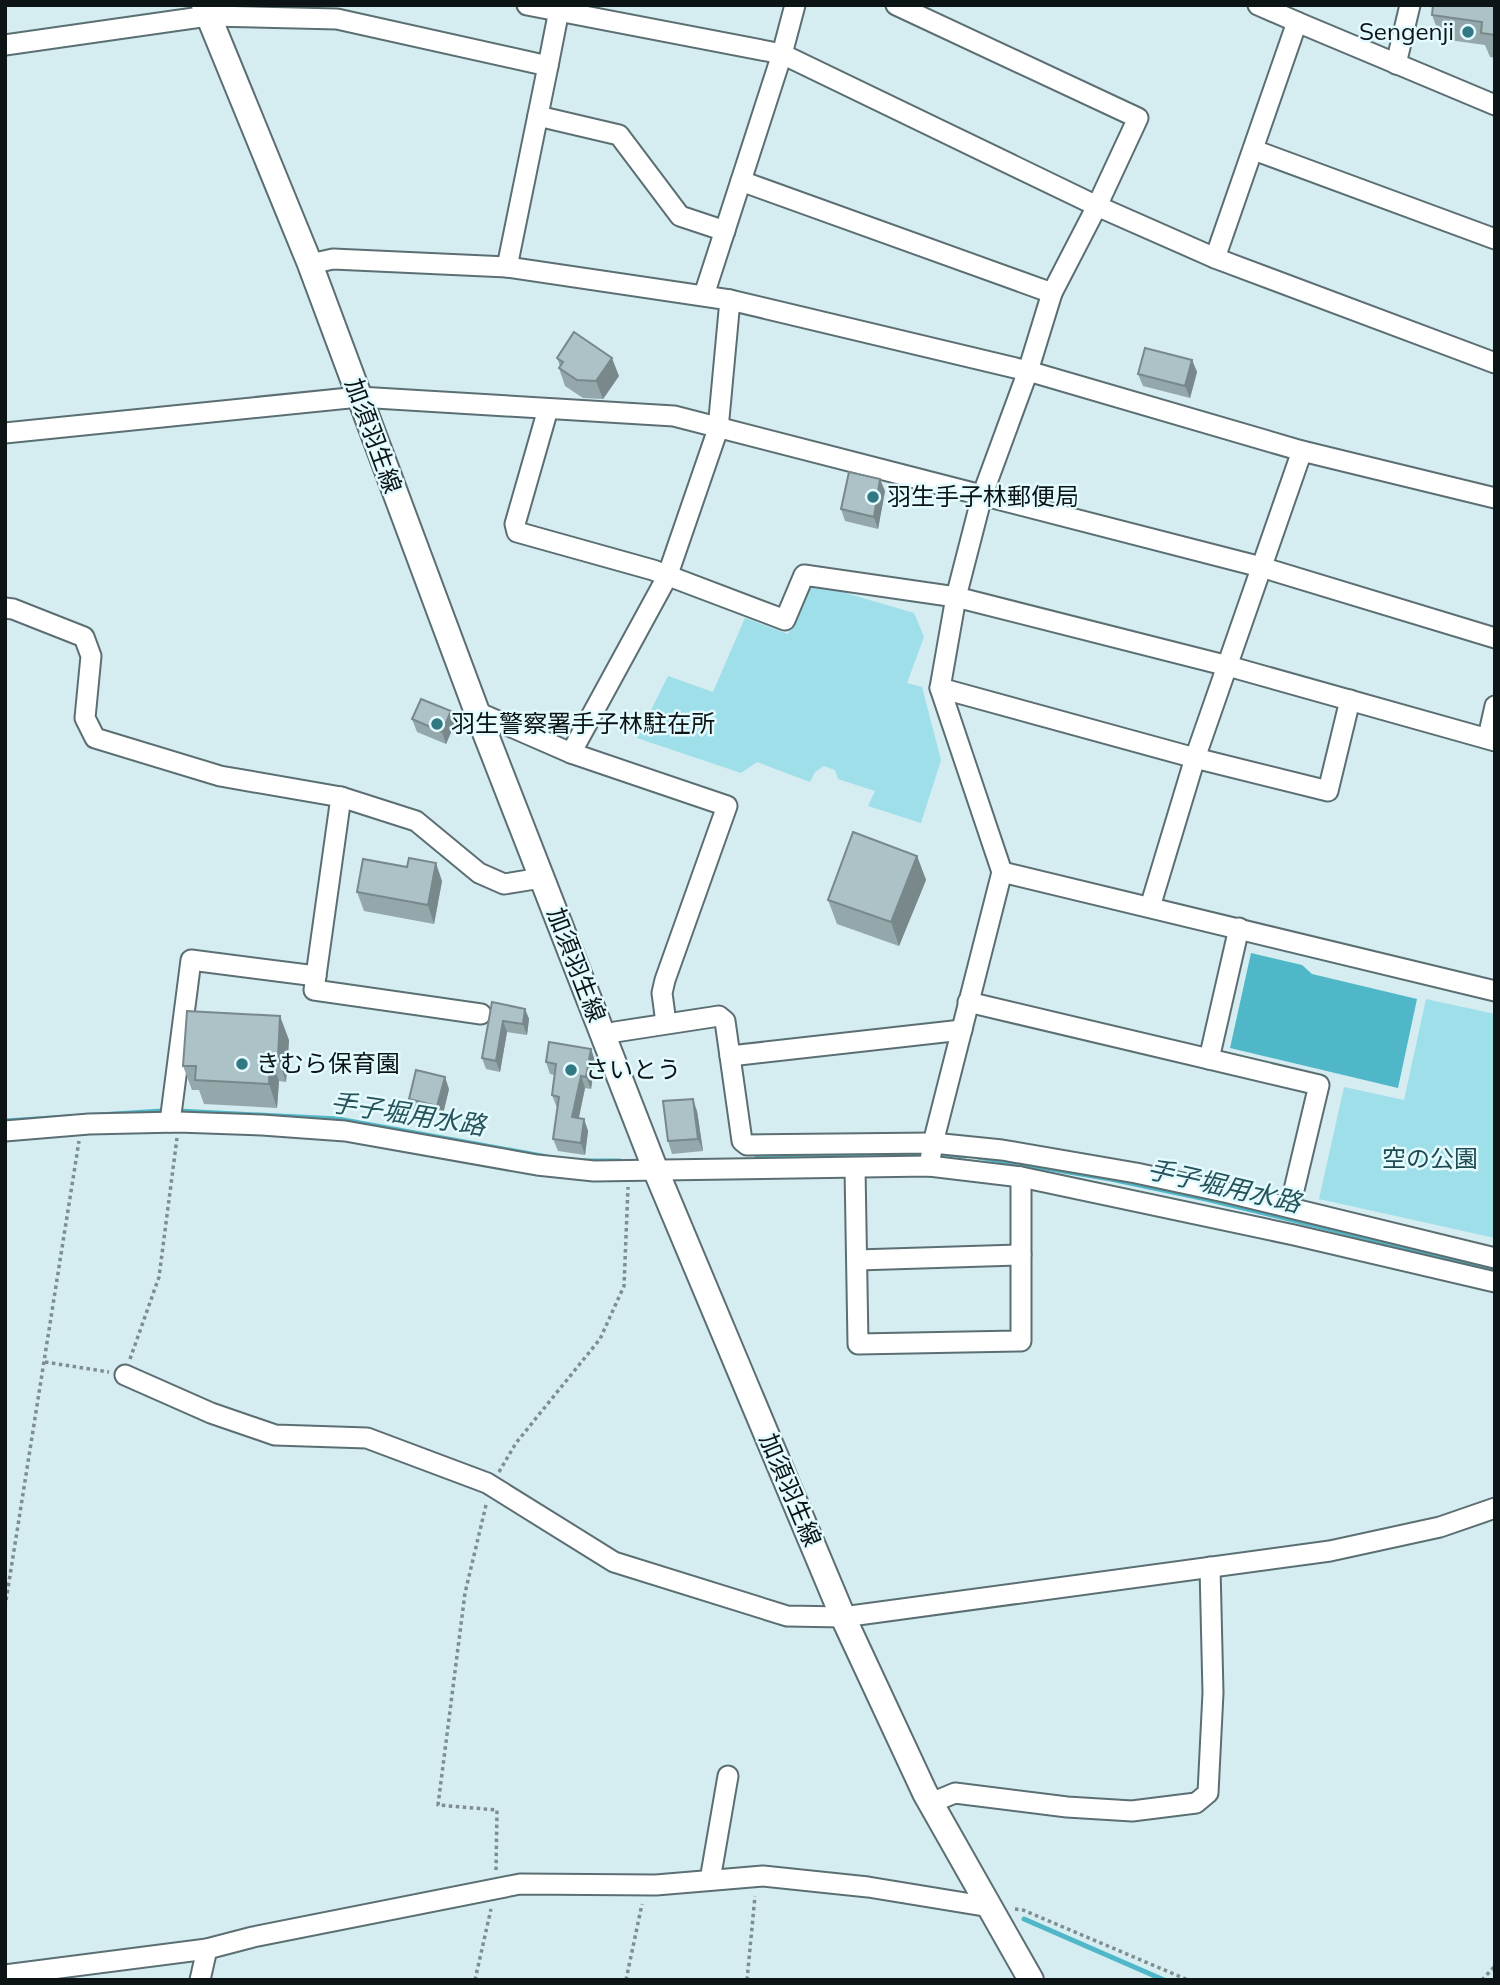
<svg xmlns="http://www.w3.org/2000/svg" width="1500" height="1985" viewBox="0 0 1500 1985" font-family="Mulish,'Noto Sans JP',sans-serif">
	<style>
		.green { fill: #9fdfea }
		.water { fill: #4fb7c7 }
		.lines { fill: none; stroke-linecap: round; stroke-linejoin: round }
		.stream { stroke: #4fb7c7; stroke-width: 5 }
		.minor-casing { stroke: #5b6f73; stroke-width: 23 }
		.major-casing { stroke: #5b6f73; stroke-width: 28 }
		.path { stroke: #7d8d90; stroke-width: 3.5; stroke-dasharray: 3.5 3.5; stroke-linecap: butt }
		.minor { stroke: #fff; stroke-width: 19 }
		.major { stroke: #fff; stroke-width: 24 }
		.wall { fill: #94a7aa }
		.shaded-wall { fill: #78888b }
		.building { fill: #acc2c6; stroke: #78888b; stroke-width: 2 }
		.poi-dot { fill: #317883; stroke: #e3fafe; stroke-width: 2.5 }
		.labels { text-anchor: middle; stroke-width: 5; stroke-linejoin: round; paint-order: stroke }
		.poi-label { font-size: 24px; fill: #0c1415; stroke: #e3fafe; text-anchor: start }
		.street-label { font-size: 24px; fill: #0c1415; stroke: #e3fafe }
		.park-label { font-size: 24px; fill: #1d4b52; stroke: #e3fafe }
		.water-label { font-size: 26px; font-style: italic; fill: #26535a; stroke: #e3fafe }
	</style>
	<rect width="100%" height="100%" fill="#d5ecf0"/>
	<g class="green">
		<path d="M 815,584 L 914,613 L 924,637 L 907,683 L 922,687 L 941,760 L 921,823 L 868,806 L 875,791 L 838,779 L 835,770 L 824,766 L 815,772 L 810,782 L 757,762 L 741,773 L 637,738 L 668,676 L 713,692 L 745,618 L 788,634 L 809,588 Z"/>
		<path d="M 1426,999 L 1495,1014 L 1495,1238 L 1319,1199 L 1344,1087 L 1404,1100 Z"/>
	</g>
	<path class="water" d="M 1251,953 L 1302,965 L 1312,974 L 1417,999 L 1398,1088 L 1230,1048 Z"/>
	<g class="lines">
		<g class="stream">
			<path d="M 178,1111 L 338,1119 L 547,1157"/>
			<path d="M 5,1121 L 162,1111"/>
			<path d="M 943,1154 L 965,1156"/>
			<path d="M 757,1157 L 917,1155"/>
			<path d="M 978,1157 L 1111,1179 L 1206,1199 L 1495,1269"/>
			<path d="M 584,1161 L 620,1161"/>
			<path d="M 1024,1919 L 1164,1980"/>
		</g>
		<defs>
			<g id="minor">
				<path d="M 527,5 L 782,54 L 1097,206 L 1215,258 L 1495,363"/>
				<path d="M 896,5 L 1138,118 L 1097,206 L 1052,293 L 1028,371 L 982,496 L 956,597 L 940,688 L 1002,872 L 933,1143 L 929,1166"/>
				<path d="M 1258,5 L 1297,22"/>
				<path d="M 5,45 L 208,16 L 337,19 L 548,66 L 507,267"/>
				<path d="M 1396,64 L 1410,5"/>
				<path d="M 548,66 L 560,5"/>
				<path d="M 538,116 L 619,135 L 680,216 L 725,231"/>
				<path d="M 1254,150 L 1495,239"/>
				<path d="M 741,181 L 1052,293"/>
				<path d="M 1215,258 L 1297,22 L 1495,105"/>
				<path d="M 310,264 L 333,259 L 507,267 L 730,300 L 1028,371 L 1302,451 L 1495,498"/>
				<path d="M 704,295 L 782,54 L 795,5"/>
				<path d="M 548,409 L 515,524 L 517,532 L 653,570 L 785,620 L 804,575 L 956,597 L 1228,666 L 1495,741"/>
				<path d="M 5,433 L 359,397 L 674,416 L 1261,567 L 1495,638"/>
				<path d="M 5,608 L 13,609 L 84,637 L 91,656 L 85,718 L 95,738 L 220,776 L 341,797 L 416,821 L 479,873 L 504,884 L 541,878"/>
				<path d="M 940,688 L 1195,758 L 1328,791 L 1350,700"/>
				<path d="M 477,712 L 571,753 L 667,577 L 718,429 L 730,300"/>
				<path d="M 1488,737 L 1495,706"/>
				<path d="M 571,753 L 727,806 L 665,980 L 662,993 L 666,1023"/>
				<path d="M 341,797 L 314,990 L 481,1014"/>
				<path d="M 1002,872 L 1495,991"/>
				<path d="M 1150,907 L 1195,758 L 1302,451"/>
				<path d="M 968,1002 L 1319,1085 L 1293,1194"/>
				<path d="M 604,1038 L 615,1032 L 719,1016 L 725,1021 L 742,1141 L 747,1145 L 933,1143 L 1002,1150 L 1136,1173 L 1229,1193 L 1495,1258"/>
				<path d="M 730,1056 L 962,1030"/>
				<path d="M 1209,1059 L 1239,928"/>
				<path d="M 170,1122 L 191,960 L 316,976"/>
				<path d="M 5,1131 L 89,1124 L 178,1122 L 262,1125 L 345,1131 L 537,1165 L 594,1171 L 929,1166 L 1021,1177 L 1294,1235 L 1495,1282"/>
				<path d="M 855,1168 L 858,1344 L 1021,1341 L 1021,1177"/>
				<path d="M 857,1260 L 1021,1255"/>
				<path d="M 125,1375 L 211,1413 L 275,1435 L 367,1438 L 487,1483 L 614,1562 L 787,1616 L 843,1617 L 1330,1551 L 1440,1527 L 1495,1508"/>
				<path d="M 931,1803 L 955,1793 L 1067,1807 L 1132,1811 L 1196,1803 L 1208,1793 L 1213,1693 L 1210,1567"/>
				<path d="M 710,1880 L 728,1776"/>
				<path d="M 5,1975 L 207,1949 L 253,1937 L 520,1884 L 656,1885 L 763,1876 L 868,1887 L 990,1907"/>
				<path d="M 200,1980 L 207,1949"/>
			</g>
			<path id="major" d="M 204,5 L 310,264 L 477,712 L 656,1171 L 843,1617 L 925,1793 L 1031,1980"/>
		</defs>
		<use href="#minor" class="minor-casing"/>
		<use href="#major" class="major-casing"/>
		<g class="path">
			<path d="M 130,1359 L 159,1277 L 177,1138"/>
			<path d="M 45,1362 L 109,1372"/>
			<path d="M 499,1472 L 516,1443 L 600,1339 L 624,1286 L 628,1187"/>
			<path d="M 486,1505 L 465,1593 L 438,1805 L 497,1810 L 496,1870"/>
			<path d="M 5,1607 L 79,1141"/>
			<path d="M 1015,1909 L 1023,1910 L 1188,1980"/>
			<path d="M 475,1980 L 491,1909"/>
			<path d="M 626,1980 L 642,1904"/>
			<path d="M 747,1980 L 755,1896"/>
			<path d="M 1482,1980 L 1495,1966"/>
		</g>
		<use href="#minor" class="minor"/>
		<use href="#major" class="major"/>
	</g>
	<g class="wall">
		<path d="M 1495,5 L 1495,58 L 1490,57 L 1485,45 L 1441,39 L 1432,15 Z"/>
		<path d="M 557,358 L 619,376 L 603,399 L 583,398 L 565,386 L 559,368 L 560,366 Z"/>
		<path d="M 1192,360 L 1197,372 L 1190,398 L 1143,386 L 1138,374 Z"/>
		<path d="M 885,491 L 878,529 L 845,521 L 841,509 Z"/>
		<path d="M 451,711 L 455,723 L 446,744 L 417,732 L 412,719 Z"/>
		<path d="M 917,856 L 926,880 L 899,946 L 837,924 L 828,900 Z"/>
		<path d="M 407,867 L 442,881 L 434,924 L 364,911 L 357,892 Z"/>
		<path d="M 492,1002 L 525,1009 L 529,1019 L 527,1035 L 507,1032 L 500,1072 L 486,1069 L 482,1058 Z"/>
		<path d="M 289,1040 L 286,1082 L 279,1081 L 277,1108 L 204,1104 L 199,1090 L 192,1090 L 183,1066 Z"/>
		<path d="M 591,1049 L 595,1061 L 591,1089 L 585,1088 L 579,1118 L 584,1119 L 588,1131 L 585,1155 L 558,1151 L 553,1139 L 557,1108 L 552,1095 L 555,1075 L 550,1074 L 546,1062 Z"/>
		<path d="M 449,1089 L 442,1118 L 413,1111 L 409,1099 Z"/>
		<path d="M 697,1111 L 703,1151 L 672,1154 L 668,1141 Z"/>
	</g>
	<g class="shaded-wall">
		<path d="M 612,358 L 619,376 L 603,399 L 596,381 Z"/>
		<path d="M 1192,360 L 1197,372 L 1190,398 L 1185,386 Z"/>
		<path d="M 880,479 L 885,491 L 878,529 L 874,517 Z"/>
		<path d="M 451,711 L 455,723 L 446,744 L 442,732 Z"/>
		<path d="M 917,856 L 926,880 L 899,946 L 891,922 Z"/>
		<path d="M 436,863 L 442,881 L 434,924 L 428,905 Z"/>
		<path d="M 525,1009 L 529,1019 L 527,1035 L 523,1024 Z"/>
		<path d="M 280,1016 L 289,1040 L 286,1082 L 278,1058 Z"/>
		<path d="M 503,1021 L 507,1032 L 500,1072 L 496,1061 Z"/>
		<path d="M 591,1049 L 595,1061 L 591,1089 L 586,1077 Z"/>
		<path d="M 270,1057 L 279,1081 L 277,1108 L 269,1084 Z"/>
		<path d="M 581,1076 L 585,1088 L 576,1130 L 572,1117 Z"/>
		<path d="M 445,1077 L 449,1089 L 442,1118 L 437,1106 Z"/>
		<path d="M 693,1099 L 697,1111 L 703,1151 L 698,1139 Z"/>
		<path d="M 584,1119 L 588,1131 L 585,1155 L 581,1143 Z"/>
	</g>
	<g class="building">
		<path d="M 1433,5 L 1495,5 L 1495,35 L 1481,33 L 1482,22 L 1432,15 Z"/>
		<path d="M 574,332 L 612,358 L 596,381 L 577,380 L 559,368 L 563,362 L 557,358 Z"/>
		<path d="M 1145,348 L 1192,360 L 1185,386 L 1138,374 Z"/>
		<path d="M 849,472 L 880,479 L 874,517 L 841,509 Z"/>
		<path d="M 421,699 L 451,711 L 442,732 L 412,719 Z"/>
		<path d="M 853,832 L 917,856 L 891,922 L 828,900 Z"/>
		<path d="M 409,858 L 436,863 L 428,905 L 357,892 L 363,859 L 407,867 Z"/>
		<path d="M 492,1002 L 525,1009 L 523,1024 L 503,1021 L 496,1061 L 482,1058 Z"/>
		<path d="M 187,1011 L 280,1016 L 278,1058 L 270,1057 L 269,1084 L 195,1080 L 196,1066 L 183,1066 Z"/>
		<path d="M 549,1042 L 591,1049 L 586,1077 L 581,1076 L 572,1117 L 584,1119 L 581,1143 L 553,1139 L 559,1097 L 552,1095 L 556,1064 L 546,1062 Z"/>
		<path d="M 416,1070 L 445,1077 L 437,1106 L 409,1099 Z"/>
		<path d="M 693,1099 L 698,1139 L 668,1141 L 663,1101 Z"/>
	</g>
	<g class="poi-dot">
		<circle cx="1468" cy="32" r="7"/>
		<circle cx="873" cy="497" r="7"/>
		<circle cx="437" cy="724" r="7"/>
		<circle cx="242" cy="1064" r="7"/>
		<circle cx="571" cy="1070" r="7"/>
	</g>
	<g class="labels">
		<g class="poi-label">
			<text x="1454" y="40" text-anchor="end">Sengenji</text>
			<text x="887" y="505">羽生手子林郵便局</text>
			<text x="451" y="732">羽生警察署手子林駐在所</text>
			<text x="256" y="1072">きむら保育園</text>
			<text x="585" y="1078">さいとう</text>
		</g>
		<g class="street-label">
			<text transform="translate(373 436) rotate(70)" y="8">加須羽生線</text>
			<text transform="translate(576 965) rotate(69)" y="8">加須羽生線</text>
			<text transform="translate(790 1490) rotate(67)" y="8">加須羽生線</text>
		</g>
		<g class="park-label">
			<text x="1430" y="1167">空の公園</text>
		</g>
		<g class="water-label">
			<text transform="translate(408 1114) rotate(9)" y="9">手子堀用水路</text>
			<text transform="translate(1224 1186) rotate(13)" y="9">手子堀用水路</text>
		</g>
	</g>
	<rect width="1500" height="1985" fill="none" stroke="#0c1415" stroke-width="14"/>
</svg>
